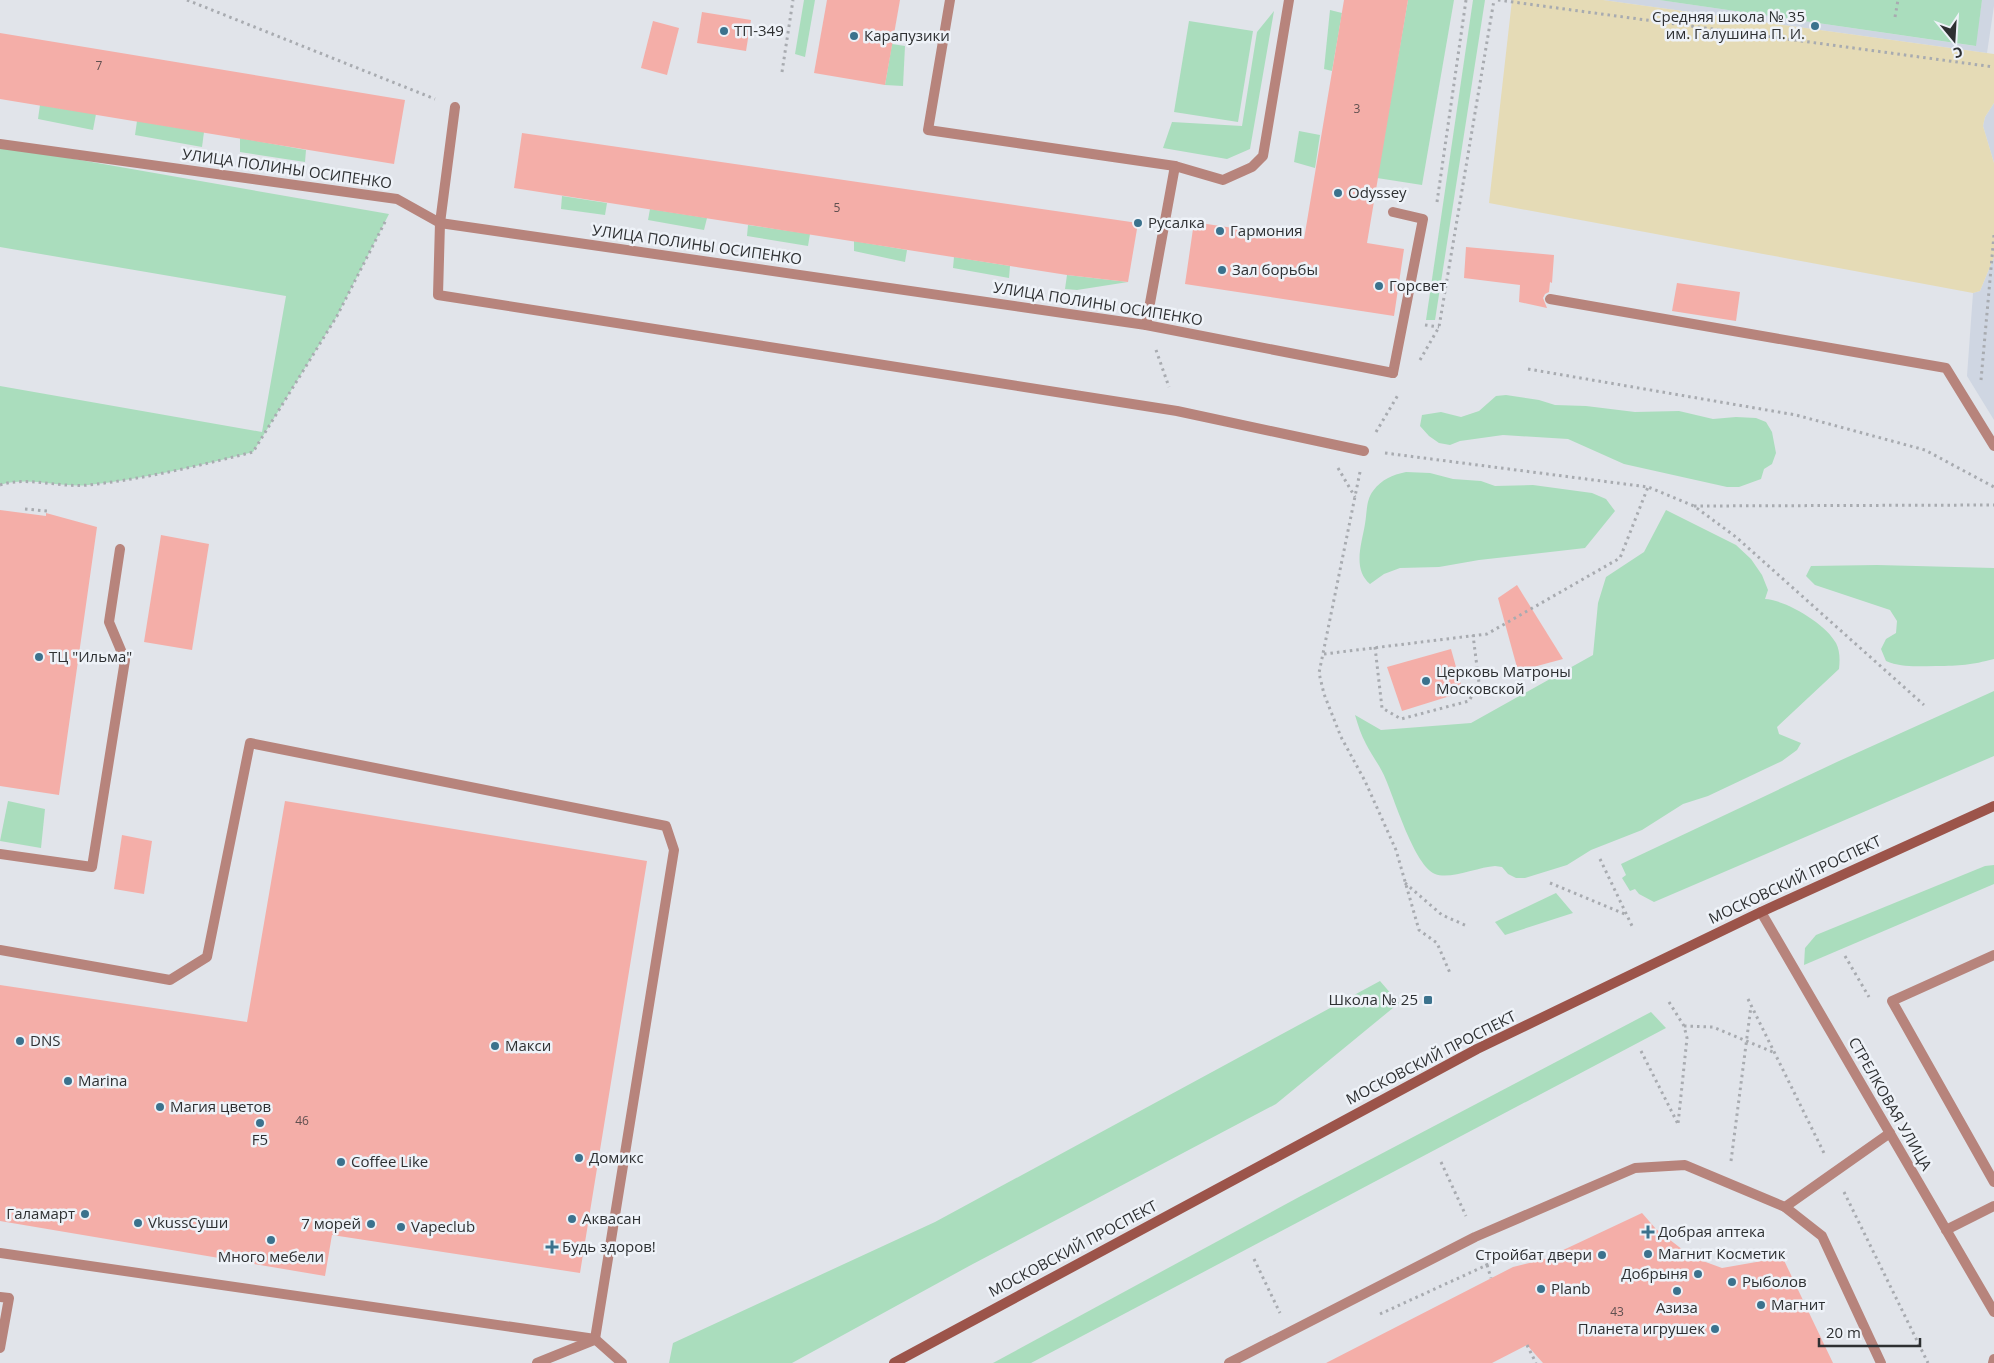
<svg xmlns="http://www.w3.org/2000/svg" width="1994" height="1363" viewBox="0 0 1994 1363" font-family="'Open Sans',sans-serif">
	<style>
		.built { fill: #cfd6e2 }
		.green { fill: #aaddbd }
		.sand { fill: #e5dbb6 }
		.building { fill: #f4aea8 }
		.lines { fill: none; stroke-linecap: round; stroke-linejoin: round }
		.path { stroke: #a8abb0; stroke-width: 3; stroke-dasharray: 2.5 4; stroke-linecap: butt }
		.service { stroke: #b7847c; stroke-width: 10 }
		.minor { stroke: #b7847c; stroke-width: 10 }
		.tertiary { stroke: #b7847c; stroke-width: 10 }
		.secondary { stroke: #9c544a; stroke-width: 10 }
		.poi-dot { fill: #3b728d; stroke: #eef2f8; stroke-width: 2 }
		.labels { text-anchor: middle; stroke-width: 5; stroke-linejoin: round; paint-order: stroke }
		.number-label { font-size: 12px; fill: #605050 }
		.poi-label { font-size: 15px; fill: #2e3032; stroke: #eef2f8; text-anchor: start }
		.street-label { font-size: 15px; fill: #2e3032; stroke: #eef2f8 }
	</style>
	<rect width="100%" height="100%" fill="#e1e4ea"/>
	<g class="built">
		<path d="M 1603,0 L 1659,0 L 1975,46 L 1982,0 L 1994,0 L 1994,6 L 1987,53 Z"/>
		<path d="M 1994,103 L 1994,163 L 1983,126 L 1985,117 Z"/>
		<path d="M 1994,257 L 1994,420 L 1967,376 L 1973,293 L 1980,291 Z"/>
	</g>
	<g class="green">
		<path d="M 804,0 L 815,0 L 805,57 L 795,54 Z"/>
		<path d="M 1408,0 L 1454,0 L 1422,185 L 1377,178 Z"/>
		<path d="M 1473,0 L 1485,0 L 1435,320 L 1426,320 Z"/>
		<path d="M 1659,0 L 1982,0 L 1976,46 Z"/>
		<path d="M 1330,10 L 1342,13 L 1332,71 L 1324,69 Z"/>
		<path d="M 1274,11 L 1250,149 L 1227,159 L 1163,148 L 1172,122 L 1242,126 L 1257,32 Z"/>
		<path d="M 1189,21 L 1253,31 L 1238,122 L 1174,112 Z"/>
		<path d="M 892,44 L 905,46 L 903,86 L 885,85 Z"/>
		<path d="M 40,105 L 96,114 L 93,130 L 38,119 Z"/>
		<path d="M 137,121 L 204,132 L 202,147 L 135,135 Z"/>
		<path d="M 1299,131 L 1320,135 L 1315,168 L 1294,162 Z"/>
		<path d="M 240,138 L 306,150 L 305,162 L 240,152 Z"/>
		<path d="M 0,146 L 389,214 L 337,316 L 253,452 C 198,466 144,479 88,485 C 59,488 28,476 0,485 L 0,386 L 262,432 L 286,296 L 0,247 Z"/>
		<path d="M 562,196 L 607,203 L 605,215 L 561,209 Z"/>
		<path d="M 650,209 L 707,218 L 704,230 L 648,220 Z"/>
		<path d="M 748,225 L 810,234 L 808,246 L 747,236 Z"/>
		<path d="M 854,241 L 907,250 L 905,262 L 854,251 Z"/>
		<path d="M 954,257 L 1010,266 L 1009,278 L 953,268 Z"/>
		<path d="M 1067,275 L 1128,282 L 1077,290 L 1065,289 Z"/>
		<path d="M 1506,395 L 1539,400 L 1555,405 L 1586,406 L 1635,412 L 1679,411 L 1713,419 L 1736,417 L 1756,418 L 1766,422 L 1772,432 L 1776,453 L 1772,464 L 1764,469 L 1761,479 L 1739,487 L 1727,487 L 1624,464 L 1568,439 L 1503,435 L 1460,441 L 1450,445 L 1439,443 L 1429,436 L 1420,426 L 1422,415 L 1441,412 L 1461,417 L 1479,411 L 1496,396 Z"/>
		<path d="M 1406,472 L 1430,473 L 1453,479 L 1481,481 L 1495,486 L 1533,485 L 1592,493 L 1606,499 L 1615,511 L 1585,548 L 1479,560 L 1439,567 L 1400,568 L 1384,574 L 1370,584 C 1352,569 1362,543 1365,524 C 1367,513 1366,500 1373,491 C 1382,479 1392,475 1406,472 Z"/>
		<path d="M 1666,510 L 1736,545 L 1751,559 L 1762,575 L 1768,590 L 1765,599 C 1786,600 1826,624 1836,643 C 1840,651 1840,660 1839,669 L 1777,727 L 1779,734 L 1801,743 L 1797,750 L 1782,761 L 1708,796 L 1683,804 L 1642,830 L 1591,850 L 1567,865 L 1525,878 L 1516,878 L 1508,874 L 1502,867 L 1495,866 C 1478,867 1450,880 1435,874 C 1415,866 1395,801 1386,780 C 1381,767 1372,756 1366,744 C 1361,735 1358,725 1355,715 L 1381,730 L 1471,723 L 1593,655 L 1598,603 L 1606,577 L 1644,552 Z"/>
		<path d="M 1877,565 L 1994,568 L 1994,659 C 1971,665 1960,666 1936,666 C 1918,666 1902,668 1886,661 L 1881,649 L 1886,639 L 1896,633 L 1897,621 L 1890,610 L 1815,585 L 1806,576 L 1811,566 Z"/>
		<path d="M 1994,691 L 1994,756 L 1654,902 L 1639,894 L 1635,889 L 1630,891 L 1622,878 L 1626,875 L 1621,864 L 1839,761 Z"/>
		<path d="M 8,801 L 45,809 L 41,848 L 0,841 Z"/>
		<path d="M 1994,865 L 1994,884 L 1804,965 L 1805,948 L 1816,935 L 1985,866 Z"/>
		<path d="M 1556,893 L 1573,913 L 1505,935 L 1495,922 Z"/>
		<path d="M 1380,981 L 1399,1003 L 1276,1104 L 971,1265 L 792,1363 L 669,1363 L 673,1343 L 935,1222 Z"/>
		<path d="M 1651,1012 L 1666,1028 L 1031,1363 L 993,1363 L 1299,1197 Z"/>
	</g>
	<path class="sand" d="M 1512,0 L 1603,0 L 1994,54 L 1994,103 L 1985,117 L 1983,126 L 1994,163 L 1994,257 L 1980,291 L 1973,293 L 1489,203 Z"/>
	<g class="building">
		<path d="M 827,0 L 900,0 L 885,85 L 814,73 Z"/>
		<path d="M 1344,0 L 1408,0 L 1367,243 L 1404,249 L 1394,316 L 1185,284 L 1194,222 L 1304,239 Z"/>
		<path d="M 702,12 L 751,20 L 746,51 L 697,43 Z"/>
		<path d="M 653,21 L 679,28 L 667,75 L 641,68 Z"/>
		<path d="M 0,33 L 405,100 L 394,164 L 0,99 Z"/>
		<path d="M 522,133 L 1138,223 L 1128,282 L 1067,275 L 514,188 Z"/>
		<path d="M 1466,247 L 1554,255 L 1552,283 L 1550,282 L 1549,292 L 1545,294 L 1543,298 L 1547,308 L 1519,302 L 1520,285 L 1464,278 Z"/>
		<path d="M 1677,283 L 1740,292 L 1736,321 L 1672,311 Z"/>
		<path d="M 0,510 L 46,516 L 46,513 L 97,527 L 59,795 L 0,786 Z"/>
		<path d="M 161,535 L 209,544 L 192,650 L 144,642 Z"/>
		<path d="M 1517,585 L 1563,659 L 1518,671 L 1498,598 Z"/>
		<path d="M 1451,649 L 1463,692 L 1402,711 L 1387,667 Z"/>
		<path d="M 285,801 L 647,861 L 580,1273 L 332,1235 L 325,1276 L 0,1221 L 0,985 L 247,1022 Z"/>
		<path d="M 122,835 L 152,841 L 144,894 L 114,889 Z"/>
		<path d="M 1642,1213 L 1656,1229 L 1692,1257 L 1722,1268 L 1762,1261 L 1780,1252 L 1833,1363 L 1543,1363 L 1527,1345 L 1492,1363 L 1326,1363 L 1513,1267 L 1542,1260 Z"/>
	</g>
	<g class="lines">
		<g class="path">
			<path d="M 187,0 L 435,99"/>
			<path d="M 1498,0 L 1994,67"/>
			<path d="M 1895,17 L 1898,0"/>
			<path d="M 782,72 L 793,0"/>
			<path d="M 1437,202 L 1466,0"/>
			<path d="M 1425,325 L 1439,327"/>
			<path d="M 1156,350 L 1169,387"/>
			<path d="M 1420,360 L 1439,327 L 1494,0"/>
			<path d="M 1528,369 L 1796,415 L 1925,450 L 1994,487"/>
			<path d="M 1981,380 L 1994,235"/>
			<path d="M 1376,432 L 1398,395"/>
			<path d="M 1385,453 L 1648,487 L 1694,506 L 1736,537 L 1924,705"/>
			<path d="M 1338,468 L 1355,497"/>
			<path d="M 1360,472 L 1319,673 L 1324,694 L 1341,737 L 1365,781 L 1396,850 L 1419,930 L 1437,943 L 1450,973"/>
			<path d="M 0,485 C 28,476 59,488 88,485 C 144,479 198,466 253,452 L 337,316 L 386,220"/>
			<path d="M 1694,506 L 1994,505"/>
			<path d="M 25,509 L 47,511"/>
			<path d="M 1375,647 L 1382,708 L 1401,719 L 1469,701 L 1479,683 L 1473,635"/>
			<path d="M 1324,654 L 1487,634 L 1620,558 L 1648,487"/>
			<path d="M 1600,859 L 1633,928"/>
			<path d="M 1405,883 L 1442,915 L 1467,926"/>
			<path d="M 1550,883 L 1627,915"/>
			<path d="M 1845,956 L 1869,997"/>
			<path d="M 1748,999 L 1824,1153"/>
			<path d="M 1669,1002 L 1684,1026 L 1687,1038 L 1678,1124"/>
			<path d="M 1684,1026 L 1713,1027 L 1775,1053"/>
			<path d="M 1641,1051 L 1678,1124"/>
			<path d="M 1731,1161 L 1751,1006"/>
			<path d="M 1441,1162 L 1466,1216"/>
			<path d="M 1844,1192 L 1928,1363"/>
			<path d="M 1254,1259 L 1280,1313"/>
			<path d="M 1487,1265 L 1491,1278"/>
			<path d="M 1380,1314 L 1487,1265 L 1484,1259"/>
			<path d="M 1527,1345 L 1536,1363"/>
		</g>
		<g class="service">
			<path d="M 950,0 L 928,130 L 1175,166 L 1223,180 L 1252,167 L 1263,156 L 1289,0"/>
			<path d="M 455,107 L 440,223 L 438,295 L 1177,411 L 1364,451"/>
			<path d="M 1550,299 L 1946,368 L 1994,446"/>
			<path d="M 1146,325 L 1175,166"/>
			<path d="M 1393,373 L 1423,219 L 1393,212"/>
			<path d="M 0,854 L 92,867 L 125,660 L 109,622 L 120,549"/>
			<path d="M 0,950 L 170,980 L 207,957 L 250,743 L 666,826 L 674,850 L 595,1339"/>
			<path d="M 1994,955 L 1892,1001 L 1994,1182"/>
			<path d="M 1785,1207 L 1890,1133"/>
			<path d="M 1946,1230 L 1994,1206"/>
			<path d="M 0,1253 L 595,1339 L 622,1363"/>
			<path d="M 0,1297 L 9,1298 L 0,1348"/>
			<path d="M 537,1363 L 594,1340"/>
			<path d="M 1229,1363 L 1475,1237 L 1635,1168 L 1685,1165 L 1785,1207 L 1822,1236 L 1881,1363"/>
			<path d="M 1993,1363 L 1994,1359"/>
		</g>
		<path class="minor" d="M 0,144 L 397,199 L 440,223 L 1146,325 L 1393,373"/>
		<path class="tertiary" d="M 1761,912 L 1994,1312"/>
		<path class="secondary" d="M 894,1363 L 1477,1049 L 1761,912 L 1994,806"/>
	</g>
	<g class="poi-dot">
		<circle cx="1815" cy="26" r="5"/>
		<circle cx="724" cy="31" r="5"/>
		<circle cx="854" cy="36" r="5"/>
		<circle cx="1338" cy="193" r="5"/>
		<circle cx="1138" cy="223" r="5"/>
		<circle cx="1220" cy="231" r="5"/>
		<circle cx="1222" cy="270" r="5"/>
		<circle cx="1379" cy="286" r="5"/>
		<circle cx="39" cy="657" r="5"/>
		<circle cx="1426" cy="681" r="5"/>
		<rect x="1423" y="995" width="10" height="10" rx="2.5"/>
		<circle cx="20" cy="1041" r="5"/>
		<circle cx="495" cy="1046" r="5"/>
		<circle cx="68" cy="1081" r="5"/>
		<circle cx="160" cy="1107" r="5"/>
		<circle cx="260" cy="1123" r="5"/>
		<circle cx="579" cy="1158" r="5"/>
		<circle cx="341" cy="1162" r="5"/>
		<circle cx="85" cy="1214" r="5"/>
		<circle cx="572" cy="1219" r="5"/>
		<circle cx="138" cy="1223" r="5"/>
		<circle cx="371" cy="1224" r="5"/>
		<circle cx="401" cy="1227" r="5"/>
		<path d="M1645.5 1224.5h5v5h5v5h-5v5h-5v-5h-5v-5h5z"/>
		<circle cx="271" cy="1240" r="5"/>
		<path d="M549.5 1239.5h5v5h5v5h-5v5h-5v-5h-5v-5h5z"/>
		<circle cx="1648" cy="1254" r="5"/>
		<circle cx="1602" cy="1255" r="5"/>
		<circle cx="1698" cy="1274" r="5"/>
		<circle cx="1732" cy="1282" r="5"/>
		<circle cx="1541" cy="1289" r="5"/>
		<circle cx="1677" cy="1291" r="5"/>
		<circle cx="1761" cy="1305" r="5"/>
		<circle cx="1715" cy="1329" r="5"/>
	</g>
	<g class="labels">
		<g class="number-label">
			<text x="99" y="70">7</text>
			<text x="1357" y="113">3</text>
			<text x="837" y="212">5</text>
			<text x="302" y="1125">46</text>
			<text x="1617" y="1316">43</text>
		</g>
		<g class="poi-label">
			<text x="1805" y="22" text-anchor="end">Средняя школа № 35<tspan x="1805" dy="17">им. Галушина П. И.</tspan></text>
			<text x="734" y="36">ТП-349</text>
			<text x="864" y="41">Карапузики</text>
			<text x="1348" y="198">Odyssey</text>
			<text x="1148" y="228">Русалка</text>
			<text x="1230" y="236">Гармония</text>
			<text x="1232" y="275">Зал борьбы</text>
			<text x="1389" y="291">Горсвет</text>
			<text x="49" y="662">ТЦ "Ильма"</text>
			<text x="1436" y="677">Церковь Матроны<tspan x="1436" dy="17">Московской</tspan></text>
			<text x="1418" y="1005" text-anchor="end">Школа № 25</text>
			<text x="30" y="1046">DNS</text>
			<text x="505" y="1051">Макси</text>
			<text x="78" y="1086">Marina</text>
			<text x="170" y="1112">Магия цветов</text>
			<text x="260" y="1145" text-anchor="middle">F5</text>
			<text x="589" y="1163">Домикс</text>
			<text x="351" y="1167">Coffee Like</text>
			<text x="75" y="1219" text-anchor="end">Галамарт</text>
			<text x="582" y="1224">Аквасан</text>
			<text x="148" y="1228">VkussСуши</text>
			<text x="361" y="1229" text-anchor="end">7 морей</text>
			<text x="411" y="1232">Vapeclub</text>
			<text x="1658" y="1237">Добрая аптека</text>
			<text x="562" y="1252">Будь здоров!</text>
			<text x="1658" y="1259">Магнит Косметик</text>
			<text x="1592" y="1260" text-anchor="end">Стройбат двери</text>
			<text x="271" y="1262" text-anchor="middle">Много мебели</text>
			<text x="1688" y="1279" text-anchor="end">Добрыня</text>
			<text x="1742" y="1287">Рыболов</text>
			<text x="1551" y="1294">Planb</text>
			<text x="1771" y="1310">Магнит</text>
			<text x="1677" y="1313" text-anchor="middle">Азиза</text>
			<text x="1705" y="1334" text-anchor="end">Планета игрушек</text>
		</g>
		<g class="street-label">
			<text transform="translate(287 169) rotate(8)" y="5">УЛИЦА ПОЛИНЫ ОСИПЕНКО</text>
			<text transform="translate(697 245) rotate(8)" y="5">УЛИЦА ПОЛИНЫ ОСИПЕНКО</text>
			<text transform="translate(1098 304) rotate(9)" y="5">УЛИЦА ПОЛИНЫ ОСИПЕНКО</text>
			<text transform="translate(1795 880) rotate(-25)" y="5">МОСКОВСКИЙ ПРОСПЕКТ</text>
			<text transform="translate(1431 1058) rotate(-27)" y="5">МОСКОВСКИЙ ПРОСПЕКТ</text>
			<text transform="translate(1890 1104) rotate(60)" y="5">СТРЕЛКОВАЯ УЛИЦА</text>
			<text transform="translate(1073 1249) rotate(-28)" y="5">МОСКОВСКИЙ ПРОСПЕКТ</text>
		</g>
	</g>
	<g transform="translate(1954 40) rotate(162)" stroke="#eef2f8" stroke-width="4" paint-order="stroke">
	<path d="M0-4L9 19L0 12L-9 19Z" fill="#2e3032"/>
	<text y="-8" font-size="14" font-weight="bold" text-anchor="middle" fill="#2e3032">С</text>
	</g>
	<path d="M1819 1338v8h101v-8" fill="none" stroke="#2e3032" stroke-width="2.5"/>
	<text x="1826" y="1338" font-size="15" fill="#2e3032" stroke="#eef2f8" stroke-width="4" paint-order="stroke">20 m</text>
</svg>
